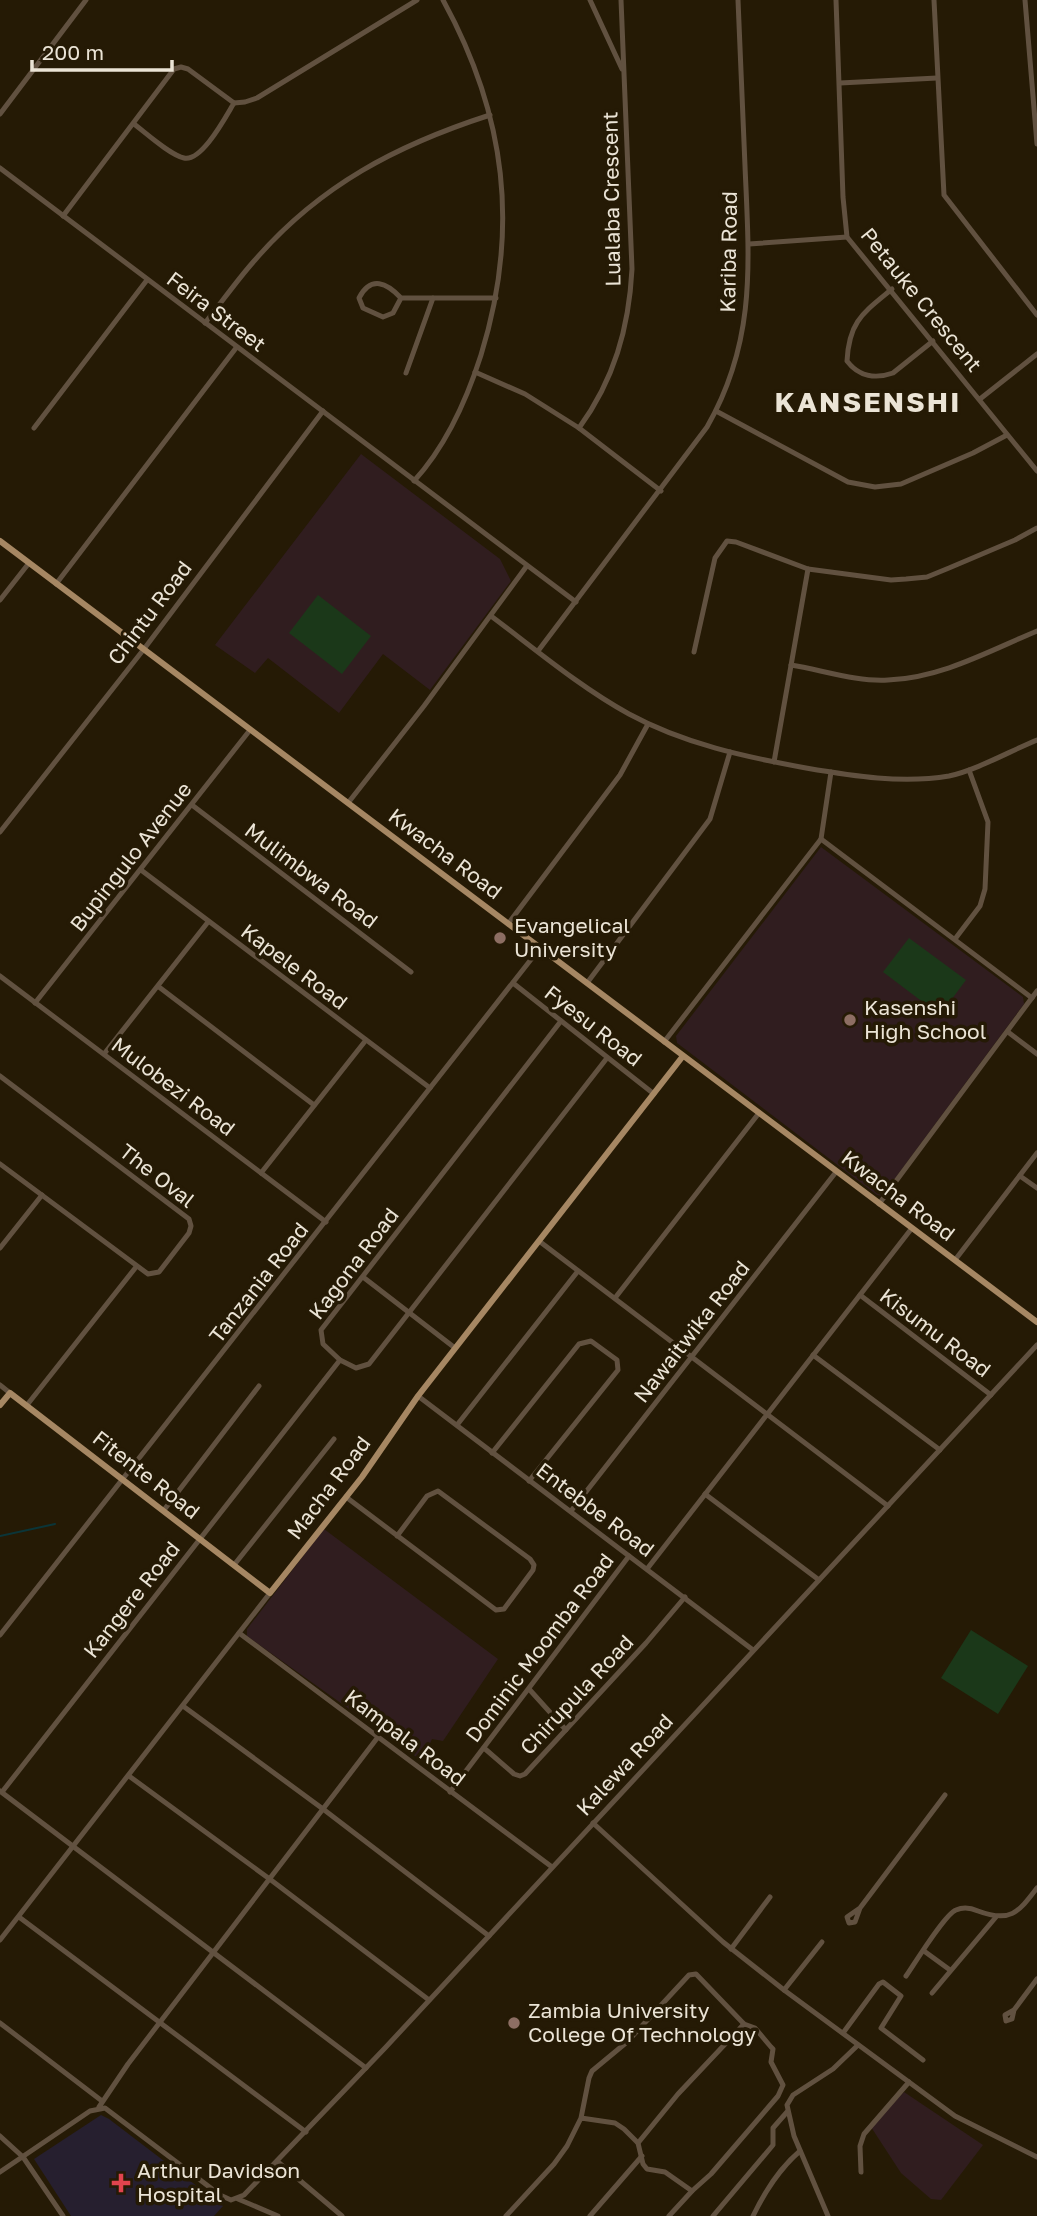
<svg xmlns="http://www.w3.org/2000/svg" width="1037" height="2216" viewBox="0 0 1037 2216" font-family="'Golos Text',sans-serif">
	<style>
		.education { fill: #301d1f }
		.medical { fill: #261f2f }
		.green { fill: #1b3819 }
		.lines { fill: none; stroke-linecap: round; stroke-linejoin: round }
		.stream { stroke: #0b3538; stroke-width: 2 }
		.minor { stroke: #615140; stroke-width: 5 }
		.major { stroke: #a68763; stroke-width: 6 }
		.education-dot { fill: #8d6e63; stroke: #251a05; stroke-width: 2.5 }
		.health-dot { fill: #e0444e; stroke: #251a05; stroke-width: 2.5 }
		.labels { text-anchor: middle; stroke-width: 7; stroke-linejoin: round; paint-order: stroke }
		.street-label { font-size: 21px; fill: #ebe4d6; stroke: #251a05 }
		.poi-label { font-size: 21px; fill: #ebe4d6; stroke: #251a05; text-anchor: start }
		.district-label { font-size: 28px; font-weight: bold; letter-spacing: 2px; fill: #ebe4d6; stroke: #251a05 }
	</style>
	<rect width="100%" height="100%" fill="#251a05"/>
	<g class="education">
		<path d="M 361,454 L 500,559 L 511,581 L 430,690 L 383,654 L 339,713 L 268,658 L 255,673 L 215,645 Z"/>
		<path d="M 821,847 L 1023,997 L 1024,1004 L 882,1196 L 877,1195 L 677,1043 L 676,1036 Z"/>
		<path d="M 324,1529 L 498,1659 L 443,1741 L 432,1739 L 422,1761 L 247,1636 L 247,1629 Z"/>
		<path d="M 904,2092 L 983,2145 L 941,2200 L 931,2199 L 901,2173 L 871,2127 Z"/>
	</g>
	<path class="medical" d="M 101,2115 L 109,2119 L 223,2206 L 214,2216 L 71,2216 L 34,2159 Z"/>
	<g class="green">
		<path d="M 318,595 L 371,636 L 342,674 L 289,633 Z"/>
		<path d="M 909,938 L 966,980 L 940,1015 L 883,972 Z"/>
		<path d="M 971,1630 L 1028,1666 L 998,1714 L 941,1678 Z"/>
	</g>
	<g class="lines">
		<path class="stream" d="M 0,1536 L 55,1524"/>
		<g class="minor">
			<path d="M 590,0 L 622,69"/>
			<path d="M 836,0 L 843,197 L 847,237 L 1037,471"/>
			<path d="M 934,0 L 944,195 L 1037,315"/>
			<path d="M 1025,0 L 1037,144"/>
			<path d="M 840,83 L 937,78"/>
			<path d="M 0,114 L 86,0"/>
			<path d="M 134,124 C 146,133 170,155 184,158 C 202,162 226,116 234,103"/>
			<path d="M 0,168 L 576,602"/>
			<path d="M 63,216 L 174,69 L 181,67 L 188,69 L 234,103 L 245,102 L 257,98 L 417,0"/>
			<path d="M 749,244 L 847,237"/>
			<path d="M 892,289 C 863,313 849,321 847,361 C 859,377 876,379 893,373 L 933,341"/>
			<path d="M 401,298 L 393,313 L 383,317 L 363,308 L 359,298 C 371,275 387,283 401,298 L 496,298"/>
			<path d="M 205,323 C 222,302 237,280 255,260 C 320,185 397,145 490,115"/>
			<path d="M 475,372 L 525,394 L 579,428 L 661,491"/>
			<path d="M 406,373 L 433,298"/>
			<path d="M 980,399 L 1037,354"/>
			<path d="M 716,411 L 848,482 L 875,487 L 901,484 L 973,453 L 1007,435"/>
			<path d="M 34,428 L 147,280"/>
			<path d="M 579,428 C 614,380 629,328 632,269 L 621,0"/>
			<path d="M 414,481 C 446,446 467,399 481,355 C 520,229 506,115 443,0"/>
			<path d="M 56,584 L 236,348"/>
			<path d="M 0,600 L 29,563"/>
			<path d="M 491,616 C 535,649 580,687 629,714 C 684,744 746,757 806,768 C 853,776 902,784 949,776 C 977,770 1010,751 1037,740"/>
			<path d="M 538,651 L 707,427 C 757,340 749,261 745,166 C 743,111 740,55 738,0"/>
			<path d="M 694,652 L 715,558 L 727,541 L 736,542 L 808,569 L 891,580 L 906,579 L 927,577 L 949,568 L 1015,540 L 1037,528"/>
			<path d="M 791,665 C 822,670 857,682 888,680 C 941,678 989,651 1037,631"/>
			<path d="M 774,762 L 808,569"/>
			<path d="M 348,803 L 424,706 L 526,567"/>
			<path d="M 192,805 L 411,972"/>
			<path d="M 0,832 L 144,649 L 323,411"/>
			<path d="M 821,839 L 1032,998"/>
			<path d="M 141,870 L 430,1088"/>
			<path d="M 508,924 L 620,775 L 648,724"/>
			<path d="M 955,939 L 980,906 L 985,889 L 988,822 L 969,770"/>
			<path d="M 0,976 L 326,1222"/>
			<path d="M 513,983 L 654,1094"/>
			<path d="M 587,983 L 710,819 L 730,752"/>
			<path d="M 159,987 L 314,1105"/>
			<path d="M 35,1003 L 250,730"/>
			<path d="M 561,1021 L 321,1330 L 323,1344 L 340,1360 L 356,1368 L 369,1364 L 607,1058"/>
			<path d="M 1008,1032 L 1037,1054"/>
			<path d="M 664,1042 L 821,839 L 831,772"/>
			<path d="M 104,1054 L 208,922"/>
			<path d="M 0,1076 L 189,1219 L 191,1226 L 189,1233 L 159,1272 L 148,1274 L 0,1164"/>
			<path d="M 261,1173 L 366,1040"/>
			<path d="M 1020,1176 L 1037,1188"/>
			<path d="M 879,1204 L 1037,991"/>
			<path d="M 539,1241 L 888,1506"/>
			<path d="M 0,1248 L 42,1195"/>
			<path d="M 955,1260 L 1037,1153"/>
			<path d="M 363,1277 L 455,1348"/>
			<path d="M 860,1295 L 991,1395"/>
			<path d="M 615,1298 L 759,1113"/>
			<path d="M 813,1355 L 940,1450"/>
			<path d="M 0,1385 L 10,1393"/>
			<path d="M 418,1396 L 753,1650"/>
			<path d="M 27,1405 L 136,1267"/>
			<path d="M 457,1425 L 578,1271"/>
			<path d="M 492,1453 L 579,1344 L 591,1341 L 617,1360 L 618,1370 L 529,1481"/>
			<path d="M 705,1494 L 819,1580"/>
			<path d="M 346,1497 L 496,1610 L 504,1609 L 533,1570 L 534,1565 L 530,1559 L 438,1491 L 427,1496 L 397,1536"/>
			<path d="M 164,1510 L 259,1386"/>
			<path d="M 571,1511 L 836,1172"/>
			<path d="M 234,1565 L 334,1439"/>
			<path d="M 647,1569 L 912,1228"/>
			<path d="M 239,1633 L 552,1867"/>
			<path d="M 0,1635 L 540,948"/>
			<path d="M 529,1689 L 566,1730"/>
			<path d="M 183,1706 L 323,1809 L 489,1936"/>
			<path d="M 484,1748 L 514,1774 L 520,1776 L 525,1774 L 646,1643 L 685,1597"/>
			<path d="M 129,1776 L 271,1880 L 429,2000"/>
			<path d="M 0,1791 L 366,2068"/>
			<path d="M 2,1792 L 340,1360"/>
			<path d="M 450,1792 L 629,1556"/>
			<path d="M 593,1823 L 723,1942 L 784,1990 L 955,2116 L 1037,2157"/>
			<path d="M 860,1908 L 847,1917 L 849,1923 L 855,1922 L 860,1908 L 945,1795"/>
			<path d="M 19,1917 L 306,2132"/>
			<path d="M 0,1940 L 270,1593"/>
			<path d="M 731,1949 L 770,1897"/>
			<path d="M 924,1951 L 950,1970"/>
			<path d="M 906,1976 C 915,1963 945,1914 956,1910 C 963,1907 971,1908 978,1911 C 1010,1923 1018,1913 1037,1888"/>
			<path d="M 784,1990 L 822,1942"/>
			<path d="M 932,1993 L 996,1917"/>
			<path d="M 1014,2010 L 1005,2015 L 1006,2021 L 1012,2019 L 1014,2010 L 1037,1979"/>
			<path d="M 0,2023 L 102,2101"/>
			<path d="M 843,2033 L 879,1984 L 883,1982 L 901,1996 L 881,2028 L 923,2060"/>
			<path d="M 99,2107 L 128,2064 L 378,1737"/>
			<path d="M 0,2136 L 23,2157 L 63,2216"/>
			<path d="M 638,2143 L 678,2094 L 744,2024"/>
			<path d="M 278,2162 L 342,2216"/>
			<path d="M 0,2172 L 90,2111 L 105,2108 L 220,2195 L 231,2200 L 244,2195 L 385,2048 L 1037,1345"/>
			<path d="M 861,2172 L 860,2146 L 864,2134 L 909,2082"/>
			<path d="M 238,2199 L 278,2216"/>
			<path d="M 506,2216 L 554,2164 L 567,2146 L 581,2118 L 589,2078 L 592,2071 L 627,2042 L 689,1975 L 696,1974 L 744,2024 L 755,2028 L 771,2047 L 773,2049 L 771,2062 L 783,2085 L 778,2096 L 711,2174 L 692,2191 L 665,2172 L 647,2169 L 643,2164 L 638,2143 L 624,2129 L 615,2123 L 581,2118"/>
			<path d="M 590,2216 L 642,2156"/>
			<path d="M 669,2216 L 692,2191"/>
			<path d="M 713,2216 L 773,2145 L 773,2128 L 787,2112"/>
			<path d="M 753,2216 C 764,2193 781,2167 800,2151"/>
			<path d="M 828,2216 L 794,2136 L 787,2105 L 793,2095 L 833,2069 L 858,2045"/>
		</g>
		<g class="major">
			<path d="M 0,541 L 1037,1322"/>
			<path d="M 0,1405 L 10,1393 L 270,1593 L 362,1477 L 418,1396 L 683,1056"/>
		</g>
	</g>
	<g class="education-dot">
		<circle cx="500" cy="938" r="7"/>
		<circle cx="850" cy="1020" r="7"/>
		<circle cx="514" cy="2023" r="7"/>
	</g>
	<path class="health-dot" d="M117.5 2172.5h7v7h7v7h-7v7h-7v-7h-7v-7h7z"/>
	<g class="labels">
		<g class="street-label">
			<text transform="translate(612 199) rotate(-91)" y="7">Lualaba Crescent</text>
			<text transform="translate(729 252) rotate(-89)" y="7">Kariba Road</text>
			<text transform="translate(921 300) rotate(51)" y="7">Petauke Crescent</text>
			<text transform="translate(216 312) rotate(37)" y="7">Feira Street</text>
			<text transform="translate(150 613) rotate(-53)" y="7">Chintu Road</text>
			<text transform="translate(445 854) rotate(37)" y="7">Kwacha Road</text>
			<text transform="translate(131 857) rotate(-52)" y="7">Bupingulo Avenue</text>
			<text transform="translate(311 876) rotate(37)" y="7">Mulimbwa Road</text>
			<text transform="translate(294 967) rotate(37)" y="7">Kapele Road</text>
			<text transform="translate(593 1026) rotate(38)" y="7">Fyesu Road</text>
			<text transform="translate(173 1087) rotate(37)" y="7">Mulobezi Road</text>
			<text transform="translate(157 1176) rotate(38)" y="7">The Oval</text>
			<text transform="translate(898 1196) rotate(37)" y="7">Kwacha Road</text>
			<text transform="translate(354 1264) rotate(-53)" y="7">Kagona Road</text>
			<text transform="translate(259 1283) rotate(-52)" y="7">Tanzania Road</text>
			<text transform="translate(692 1332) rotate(-52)" y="7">Nawaitwika Road</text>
			<text transform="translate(935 1333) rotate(37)" y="7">Kisumu Road</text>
			<text transform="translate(146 1475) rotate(38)" y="7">Fitente Road</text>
			<text transform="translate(329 1488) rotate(-53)" y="7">Macha Road</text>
			<text transform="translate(595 1510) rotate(37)" y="7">Entebbe Road</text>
			<text transform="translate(132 1600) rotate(-52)" y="7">Kangere Road</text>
			<text transform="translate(540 1648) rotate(-53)" y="7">Dominic Moomba Road</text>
			<text transform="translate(577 1695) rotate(-47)" y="7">Chirupula Road</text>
			<text transform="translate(405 1738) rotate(37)" y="7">Kampala Road</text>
			<text transform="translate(625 1765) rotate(-47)" y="7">Kalewa Road</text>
		</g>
		<g class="poi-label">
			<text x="514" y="933">Evangelical<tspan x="514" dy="24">University</tspan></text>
			<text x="864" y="1015">Kasenshi<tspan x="864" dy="24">High School</tspan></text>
			<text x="528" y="2018">Zambia University<tspan x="528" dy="24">College Of Technology</tspan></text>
			<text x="137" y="2178">Arthur Davidson<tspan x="137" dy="24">Hospital</tspan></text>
		</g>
		<g class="district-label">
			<text x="868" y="412">KANSENSHI</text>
		</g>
	</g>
	<path d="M32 60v10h140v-10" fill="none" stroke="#ebe4d6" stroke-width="3.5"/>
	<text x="42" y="60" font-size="21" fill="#ebe4d6" stroke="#251a05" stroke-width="5" paint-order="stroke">200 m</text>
</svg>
